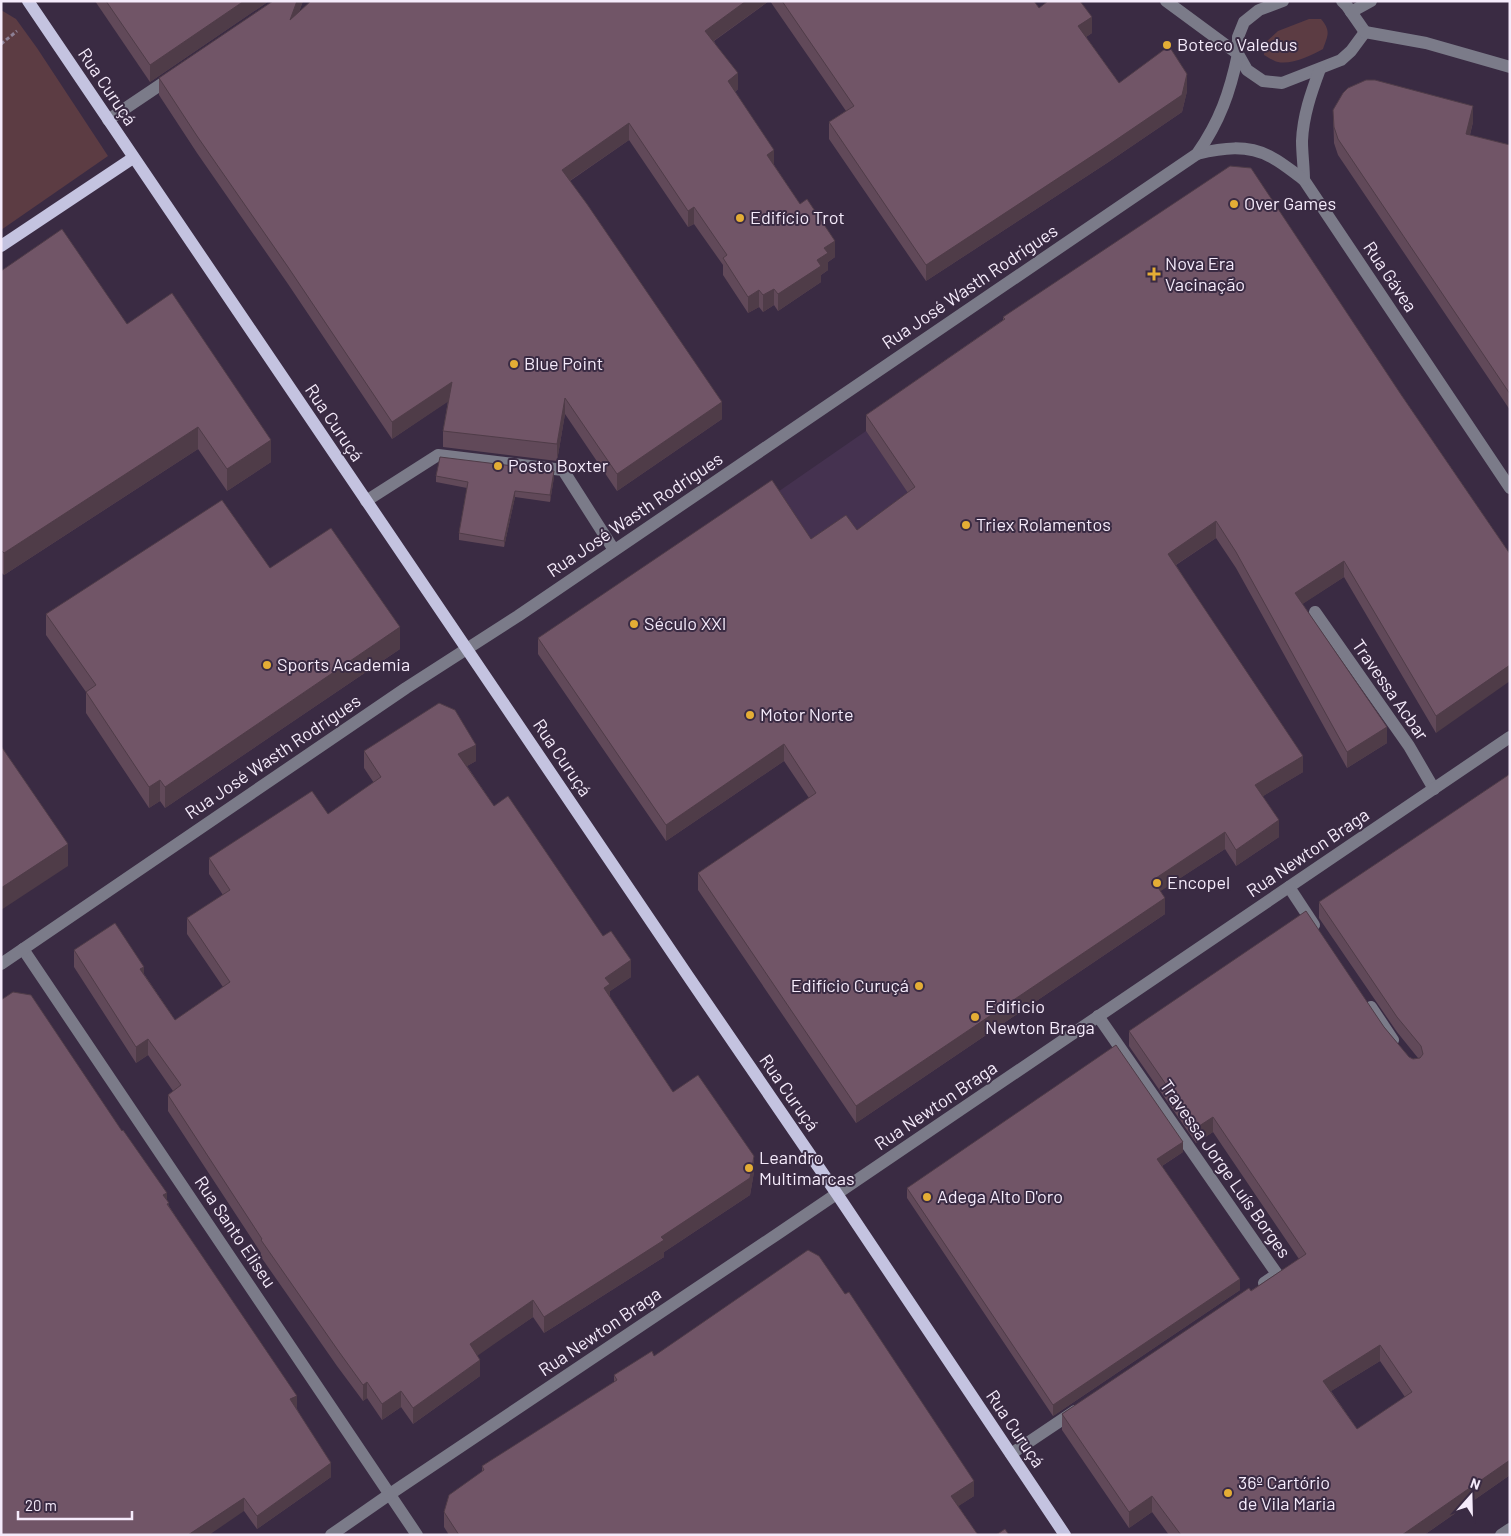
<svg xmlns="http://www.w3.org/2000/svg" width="1511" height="1536" viewBox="0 0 1511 1536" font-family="Barlow,sans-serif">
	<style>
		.built { fill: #453250 }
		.green { fill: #5c3c43 }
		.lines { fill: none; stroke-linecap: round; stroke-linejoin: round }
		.path { stroke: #8d8095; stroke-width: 3; stroke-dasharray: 4 2.5; stroke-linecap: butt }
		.minor { stroke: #7b7b89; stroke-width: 12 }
		.major { stroke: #c4c3e0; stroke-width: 12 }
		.wall { fill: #614959; fill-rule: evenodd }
		.shaded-wall { fill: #4f3c48 }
		.building { fill: #715567; stroke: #4f3c48; fill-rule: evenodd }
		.poi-dot { fill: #e4ad35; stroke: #3a2b43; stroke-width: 2 }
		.labels { text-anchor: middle; stroke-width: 4; stroke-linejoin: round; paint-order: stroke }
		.poi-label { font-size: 18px; fill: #f5ebfb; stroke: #3a2b43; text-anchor: start }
		.street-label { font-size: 18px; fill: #f5ebfb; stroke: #3a2b43 }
	</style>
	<rect width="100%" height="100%" fill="#3a2b43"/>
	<path class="built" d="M 866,431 L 988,610 L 960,710 L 772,496 Z"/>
	<g class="green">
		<path d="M 1,10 L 16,19 L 37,48 L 108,156 L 1,230 Z"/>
		<path d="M 1309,19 L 1321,19 C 1331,31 1328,35 1323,49 C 1313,55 1291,65 1278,62 C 1273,61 1268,57 1264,55 L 1265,43 L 1278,31 Z"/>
	</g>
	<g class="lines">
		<path class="path" d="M 1,44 L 17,31"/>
		<g class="minor">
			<path d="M 1166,1 L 1238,54"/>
			<path d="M 1283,1 L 1259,10 L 1244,22 L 1238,37 L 1238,54 L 1247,70 L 1263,81 L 1282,83 L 1341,60 L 1351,51 L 1365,32"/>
			<path d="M 1342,1 L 1347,6 L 1365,32"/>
			<path d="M 1351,12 L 1371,1"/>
			<path d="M 1365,32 L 1426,43 L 1510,67"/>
			<path d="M 1320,69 C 1311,93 1303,116 1302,141 C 1302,154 1304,167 1304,180 L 1510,488"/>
			<path d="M 108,120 L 172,77"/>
			<path d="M 1197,154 C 1222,148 1247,144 1271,157 C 1283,163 1293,172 1304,180"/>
			<path d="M 366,501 L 438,455 L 563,470 L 614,550"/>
			<path d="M 1315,612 L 1409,746 L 1434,789"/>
			<path d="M 1289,887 L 1314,925"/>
			<path d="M 23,949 L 417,1535"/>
			<path d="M 1,964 L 406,688 L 518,616 L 1197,154 C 1220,121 1230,92 1238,54"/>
			<path d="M 1371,1007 L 1393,1040"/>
			<path d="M 1098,1016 L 1277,1274 L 1264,1283"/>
			<path d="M 1011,1454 L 1075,1411"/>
			<path d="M 331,1535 L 390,1494 L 776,1235 L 1510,737"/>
			<path d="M 1501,1535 L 1510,1529"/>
		</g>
		<g class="major">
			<path d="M 28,1 L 502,701 L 688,976 L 837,1194 L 1065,1535"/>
			<path d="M 1,246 L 133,158"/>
		</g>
	</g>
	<g class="wall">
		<path d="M 95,1 L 269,1 L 150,82 Z"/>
		<path d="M 273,1 L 303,1 L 299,12 L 311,1 L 769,1 L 714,41 L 738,89 L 735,92 L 774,165 L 835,257 L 828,262 L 828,270 L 821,275 L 821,282 L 778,311 L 774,305 L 763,312 L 759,307 L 748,313 L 723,275 L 723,265 L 694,224 L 688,227 L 629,140 L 570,181 L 722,419 L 617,491 L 565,414 L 557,461 L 443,447 L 443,431 L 448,401 L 392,439 L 288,284 L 197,153 L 159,95 L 159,78 Z"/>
		<path d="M 770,1 L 1034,1 L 1039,8 L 1092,33 L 1086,37 L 1119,83 L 1187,91 L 1182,112 L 1107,163 L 926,281 L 829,139 L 829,122 L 846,111 Z"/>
		<path d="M 1333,110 L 1473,122 L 1470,135 L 1510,145 L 1510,410 L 1338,155 L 1334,143 Z"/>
		<path d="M 1,271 L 127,324 L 271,462 L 227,491 L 198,449 L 4,575 L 1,572 Z"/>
		<path d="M 1003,317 L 1402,396 L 1510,554 L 1436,733 L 1344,577 L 1302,604 L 1387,743 L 1347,768 L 1236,568 L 1216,538 L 1176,565 L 1303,772 L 1263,796 L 1279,837 L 1236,866 L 1225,849 L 1160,891 L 1165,914 L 856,1123 L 698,890 L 698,873 L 809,798 L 784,761 L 666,841 L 538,654 L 538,638 L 811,539 L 857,530 L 908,493 L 866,431 L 866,415 L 1003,320 Z"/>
		<path d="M 436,476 L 554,477 L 550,502 L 515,497 L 504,547 L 459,540 L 459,533 L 467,488 L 436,482 Z"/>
		<path d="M 270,568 L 400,649 L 165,808 L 160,801 L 149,808 L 86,713 L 86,692 L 46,635 L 46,614 Z"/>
		<path d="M 364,751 L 476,761 L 467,766 L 494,806 L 631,977 L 610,991 L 610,997 L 673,1092 L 754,1172 L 750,1195 L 664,1252 L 664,1257 L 544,1333 L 533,1317 L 477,1355 L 480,1376 L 413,1424 L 401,1407 L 382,1420 L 367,1398 L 363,1401 L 337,1366 L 261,1257 L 261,1253 L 168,1111 L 168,1095 L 173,1091 L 148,1055 L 136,1063 L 74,967 L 74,950 L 144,974 L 175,1020 L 223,987 L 187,934 L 187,918 L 223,895 L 209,874 L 209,858 L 328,814 L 374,783 L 364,768 Z"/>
		<path d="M 1510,774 L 1510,1475 L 1424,1535 L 1169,1535 L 1152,1512 L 1129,1528 L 1062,1430 L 1062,1414 L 1299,1259 L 1213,1132 L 1196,1143 L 1129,1046 L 1129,1031 L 1384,1027 L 1409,1057 L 1413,1059 L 1418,1058 L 1397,1032 L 1319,918 L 1319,902 L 1440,821 ZM 1380,1361 L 1405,1397 L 1357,1429 L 1331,1391 Z"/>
		<path d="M 1183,1152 L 1162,1166 L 1240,1290 L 1053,1416 L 907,1198 L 907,1188 Z"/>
		<path d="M 167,1201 L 169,1206 L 297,1409 L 331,1477 L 257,1529 L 244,1511 Z"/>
		<path d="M 654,1356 L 974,1496 L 958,1506 L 978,1535 L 449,1535 L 444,1527 L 444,1512 L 482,1472 L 482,1466 L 614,1382 L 614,1375 Z"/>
	</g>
	<g class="shaded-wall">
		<path d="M 244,1 L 269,1 L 150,82 L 150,65 Z"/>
		<path d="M 297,1 L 303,1 L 290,36 L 290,20 Z"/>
		<path d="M 746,1 L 769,1 L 705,47 L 705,31 Z"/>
		<path d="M 1092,17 L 1092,33 L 1078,42 L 1078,26 Z"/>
		<path d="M 738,73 L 738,89 L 728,97 L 728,81 Z"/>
		<path d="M 1187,74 L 1187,91 L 1182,112 L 1107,163 L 926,281 L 926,265 Z"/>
		<path d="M 1473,106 L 1473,122 L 1466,149 L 1466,134 Z"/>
		<path d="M 629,123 L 629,140 L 562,186 L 562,170 Z"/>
		<path d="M 774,150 L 774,167 L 767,155 Z"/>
		<path d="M 694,207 L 694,224 L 688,227 L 688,211 Z"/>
		<path d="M 835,241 L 835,257 L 828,262 L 828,270 L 821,275 L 821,282 L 778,311 L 778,294 L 817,260 L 824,248 Z"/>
		<path d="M 774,289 L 774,305 L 763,312 L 763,295 Z"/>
		<path d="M 759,290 L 759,307 L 748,313 L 748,297 Z"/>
		<path d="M 452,382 L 452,399 L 392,439 L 392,422 Z"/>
		<path d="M 565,398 L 565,414 L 557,461 L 557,444 Z"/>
		<path d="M 722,402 L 722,419 L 617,491 L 617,474 Z"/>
		<path d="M 198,427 L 198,449 L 4,575 L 4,553 Z"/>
		<path d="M 271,440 L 271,462 L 227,491 L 227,469 Z"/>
		<path d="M 554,471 L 554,477 L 550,502 L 550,495 Z"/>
		<path d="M 515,491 L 515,497 L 504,547 L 504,541 Z"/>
		<path d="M 1216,521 L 1216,538 L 1168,570 L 1168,554 Z"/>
		<path d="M 1344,561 L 1344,577 L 1295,609 L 1295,593 Z"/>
		<path d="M 400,627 L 400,649 L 165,808 L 165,787 Z"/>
		<path d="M 1510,665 L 1510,681 L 1436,733 L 1436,716 Z"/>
		<path d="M 1387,727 L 1387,743 L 1347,768 L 1347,752 Z"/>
		<path d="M 784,744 L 784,761 L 666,841 L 666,825 Z"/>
		<path d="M 476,745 L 476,761 L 458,771 L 458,754 Z"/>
		<path d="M 1303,756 L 1303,772 L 1255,801 L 1255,785 Z"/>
		<path d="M 160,780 L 160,801 L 149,808 L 149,787 Z"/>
		<path d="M 1279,820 L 1279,837 L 1236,866 L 1236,850 Z"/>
		<path d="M 1225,832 L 1225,849 L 1153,896 L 1153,880 Z"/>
		<path d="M 68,844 L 68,866 L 1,910 L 1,888 Z"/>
		<path d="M 1165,898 L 1165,914 L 856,1123 L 856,1106 Z"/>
		<path d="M 631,960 L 631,977 L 610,991 L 610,1000 L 604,988 L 605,978 Z"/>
		<path d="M 144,967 L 144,984 L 140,969 Z"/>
		<path d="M 148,1039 L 148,1055 L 136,1063 L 136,1047 Z"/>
		<path d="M 1213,1117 L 1213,1132 L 1196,1143 L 1196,1128 Z"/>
		<path d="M 1183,1142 L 1183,1152 L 1157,1169 L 1157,1159 Z"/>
		<path d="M 754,1156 L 754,1172 L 750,1195 L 664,1252 L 664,1257 L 544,1333 L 544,1317 L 661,1237 Z"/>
		<path d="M 167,1193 L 167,1206 L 163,1195 Z"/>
		<path d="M 1240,1279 L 1240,1290 L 1053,1416 L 1053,1405 Z"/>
		<path d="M 533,1300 L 533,1317 L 470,1361 L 470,1344 Z"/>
		<path d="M 1380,1345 L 1380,1361 L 1323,1396 L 1323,1381 Z"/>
		<path d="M 480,1360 L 480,1376 L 413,1424 L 413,1408 Z"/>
		<path d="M 367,1382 L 367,1398 L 363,1401 L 363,1385 Z"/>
		<path d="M 401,1391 L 401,1407 L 382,1420 L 382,1404 Z"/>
		<path d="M 297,1396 L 297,1409 L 290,1399 Z"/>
		<path d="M 1510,1460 L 1510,1475 L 1424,1535 L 1402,1535 Z"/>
		<path d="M 331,1463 L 331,1477 L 257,1529 L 257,1516 Z"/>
		<path d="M 974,1481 L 974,1496 L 951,1511 L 951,1496 Z"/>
		<path d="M 1152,1496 L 1152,1512 L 1129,1528 L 1129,1512 Z"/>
		<path d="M 244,1498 L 244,1511 L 209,1535 L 188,1535 Z"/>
	</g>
	<g class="building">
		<path d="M 106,1 L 244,1 L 150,65 Z"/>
		<path d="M 273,1 L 297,1 L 290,20 L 311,1 L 746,1 L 705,31 L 738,73 L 728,81 L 774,150 L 767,155 L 800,204 L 807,199 L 835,241 L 824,248 L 828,253 L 817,260 L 821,266 L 778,294 L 774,289 L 763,295 L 759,290 L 748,297 L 723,258 L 727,255 L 694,207 L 688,211 L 629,123 L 562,170 L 587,204 L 722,402 L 617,474 L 565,398 L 557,444 L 443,431 L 452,382 L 392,422 L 288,267 L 197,136 L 159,78 Z"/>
		<path d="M 782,1 L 1034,1 L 1039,8 L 1048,1 L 1080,1 L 1092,17 L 1078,26 L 1119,83 L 1169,46 L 1187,74 L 1182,95 L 1107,146 L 926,265 L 829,122 L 854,106 Z"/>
		<path d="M 1366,80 L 1375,80 L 1473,106 L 1466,134 L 1510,145 L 1510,394 L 1338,139 L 1334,127 L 1333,110 L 1343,93 L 1348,88 Z"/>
		<path d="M 1230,166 L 1251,168 L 1402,396 L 1510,554 L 1510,665 L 1436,716 L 1344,561 L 1295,593 L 1387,727 L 1347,752 L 1236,552 L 1216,521 L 1168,554 L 1303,756 L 1255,785 L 1279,820 L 1236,850 L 1225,832 L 1153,880 L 1165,898 L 856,1106 L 698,873 L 816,793 L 784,744 L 666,825 L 538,638 L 772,480 L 811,539 L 846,515 L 857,530 L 915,487 L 866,415 L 1005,319 L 1003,317 Z"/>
		<path d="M 62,229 L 127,324 L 172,293 L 271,440 L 227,469 L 198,427 L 4,553 L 1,550 L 1,271 Z"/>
		<path d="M 440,457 L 554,471 L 550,495 L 515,491 L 504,541 L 459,533 L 468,482 L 436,476 Z"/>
		<path d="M 222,500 L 270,568 L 331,528 L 400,627 L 165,787 L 160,780 L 149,787 L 86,692 L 96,685 L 46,614 Z"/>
		<path d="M 439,703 L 455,710 L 476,745 L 458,754 L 494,806 L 508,796 L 603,936 L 611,931 L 631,960 L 605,978 L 610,984 L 604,988 L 673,1092 L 698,1075 L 754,1156 L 750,1178 L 661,1237 L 664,1240 L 544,1317 L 533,1300 L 470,1344 L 480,1360 L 413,1408 L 401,1391 L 382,1404 L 367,1382 L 363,1385 L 337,1349 L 261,1240 L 262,1239 L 168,1095 L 181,1085 L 148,1039 L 136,1047 L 74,950 L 115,923 L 144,967 L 140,969 L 175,1020 L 230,982 L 187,918 L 230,890 L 209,858 L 312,791 L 328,814 L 381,777 L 364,751 Z"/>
		<path d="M 1,746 L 68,844 L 1,888 Z"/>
		<path d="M 1510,774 L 1510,1460 L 1402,1535 L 1181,1535 L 1152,1496 L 1129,1512 L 1062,1414 L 1249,1288 L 1251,1291 L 1306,1254 L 1213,1117 L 1196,1128 L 1129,1031 L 1306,911 L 1384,1027 L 1409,1057 L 1413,1059 L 1420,1058 L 1423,1054 L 1421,1046 L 1397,1017 L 1319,902 L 1440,821 ZM 1380,1345 L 1412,1392 L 1357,1429 L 1323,1381 Z"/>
		<path d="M 13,992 L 31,995 L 122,1131 L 123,1130 L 167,1193 L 163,1195 L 169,1203 L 167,1204 L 297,1396 L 290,1399 L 331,1463 L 257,1516 L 244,1498 L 188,1535 L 1,1535 L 1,1000 Z"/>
		<path d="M 1116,1045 L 1183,1142 L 1157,1159 L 1240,1279 L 1053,1405 L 907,1188 Z"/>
		<path d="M 808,1250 L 819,1256 L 845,1294 L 849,1292 L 974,1481 L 951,1496 L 978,1535 L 459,1535 L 444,1512 L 449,1495 L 484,1470 L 482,1466 L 617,1380 L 614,1375 L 652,1351 L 654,1356 Z"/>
		<path d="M 1005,1529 L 1009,1535 L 996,1535 Z"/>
	</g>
	<g class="poi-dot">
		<circle cx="1167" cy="45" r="5"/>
		<circle cx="1234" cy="204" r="5"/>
		<circle cx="740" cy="218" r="5"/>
		<path d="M1151.5 266.5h5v5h5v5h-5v5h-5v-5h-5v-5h5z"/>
		<circle cx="514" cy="364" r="5"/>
		<circle cx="498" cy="466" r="5"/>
		<circle cx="966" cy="525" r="5"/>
		<circle cx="634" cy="624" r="5"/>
		<circle cx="267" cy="665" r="5"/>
		<circle cx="750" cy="715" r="5"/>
		<circle cx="1157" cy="883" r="5"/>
		<circle cx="919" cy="986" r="5"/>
		<circle cx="975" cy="1017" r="5"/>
		<circle cx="749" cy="1168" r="5"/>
		<circle cx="927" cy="1197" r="5"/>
		<circle cx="1228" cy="1493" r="5"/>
	</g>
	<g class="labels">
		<g class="poi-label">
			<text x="1177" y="51">Boteco Valedus</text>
			<text x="1244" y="210">Over Games</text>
			<text x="750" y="224">Edifício Trot</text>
			<text x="1165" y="270">Nova Era<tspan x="1165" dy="21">Vacinação</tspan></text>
			<text x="524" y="370">Blue Point</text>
			<text x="508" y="472">Posto Boxter</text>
			<text x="976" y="531">Triex Rolamentos</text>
			<text x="644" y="630">Século XXI</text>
			<text x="277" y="671">Sports Academia</text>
			<text x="760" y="721">Motor Norte</text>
			<text x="1167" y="889">Encopel</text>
			<text x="909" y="992" text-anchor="end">Edifício Curuçá</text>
			<text x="985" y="1013">Edificio<tspan x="985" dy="21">Newton Braga</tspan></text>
			<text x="759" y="1164">Leandro<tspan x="759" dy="21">Multimarcas</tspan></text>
			<text x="937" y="1203">Adega Alto D'oro</text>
			<text x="1238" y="1489">36º Cartório<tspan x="1238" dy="21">de Vila Maria</tspan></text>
		</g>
		<g class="street-label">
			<text transform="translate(107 87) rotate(56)" y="6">Rua Curuçá</text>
			<text transform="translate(1390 277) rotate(56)" y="6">Rua Gávea</text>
			<text transform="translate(970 287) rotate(-34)" y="6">Rua José Wasth Rodrigues</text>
			<text transform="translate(334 423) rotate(56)" y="6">Rua Curuçá</text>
			<text transform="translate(635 515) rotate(-34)" y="6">Rua José Wasth Rodrigues</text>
			<text transform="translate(1390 690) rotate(55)" y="6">Travessa Acbar</text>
			<text transform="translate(273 757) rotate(-34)" y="6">Rua José Wasth Rodrigues</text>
			<text transform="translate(562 758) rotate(56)" y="6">Rua Curuçá</text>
			<text transform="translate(1308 853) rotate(-34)" y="6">Rua Newton Braga</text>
			<text transform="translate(789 1093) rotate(55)" y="6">Rua Curuçá</text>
			<text transform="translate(936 1106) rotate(-34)" y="6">Rua Newton Braga</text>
			<text transform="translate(1225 1169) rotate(55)" y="6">Travessa Jorge Luís Borges</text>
			<text transform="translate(235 1232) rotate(56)" y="6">Rua Santo Eliseu</text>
			<text transform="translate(600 1332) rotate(-34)" y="6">Rua Newton Braga</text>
			<text transform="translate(1015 1429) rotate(56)" y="6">Rua Curuçá</text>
		</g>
	</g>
	<rect width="1511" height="1536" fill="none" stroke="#f5ebfb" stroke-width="5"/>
	<g transform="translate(1471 1496) rotate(20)" stroke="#3a2b43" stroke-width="4" paint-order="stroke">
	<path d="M0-4L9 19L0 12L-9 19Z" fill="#f5ebfb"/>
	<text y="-8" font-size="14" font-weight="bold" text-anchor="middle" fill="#f5ebfb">N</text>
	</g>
	<path d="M18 1511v8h114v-8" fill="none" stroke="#f5ebfb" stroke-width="2.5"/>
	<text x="25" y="1511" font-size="15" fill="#f5ebfb" stroke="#3a2b43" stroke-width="4" paint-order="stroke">20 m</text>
</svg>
